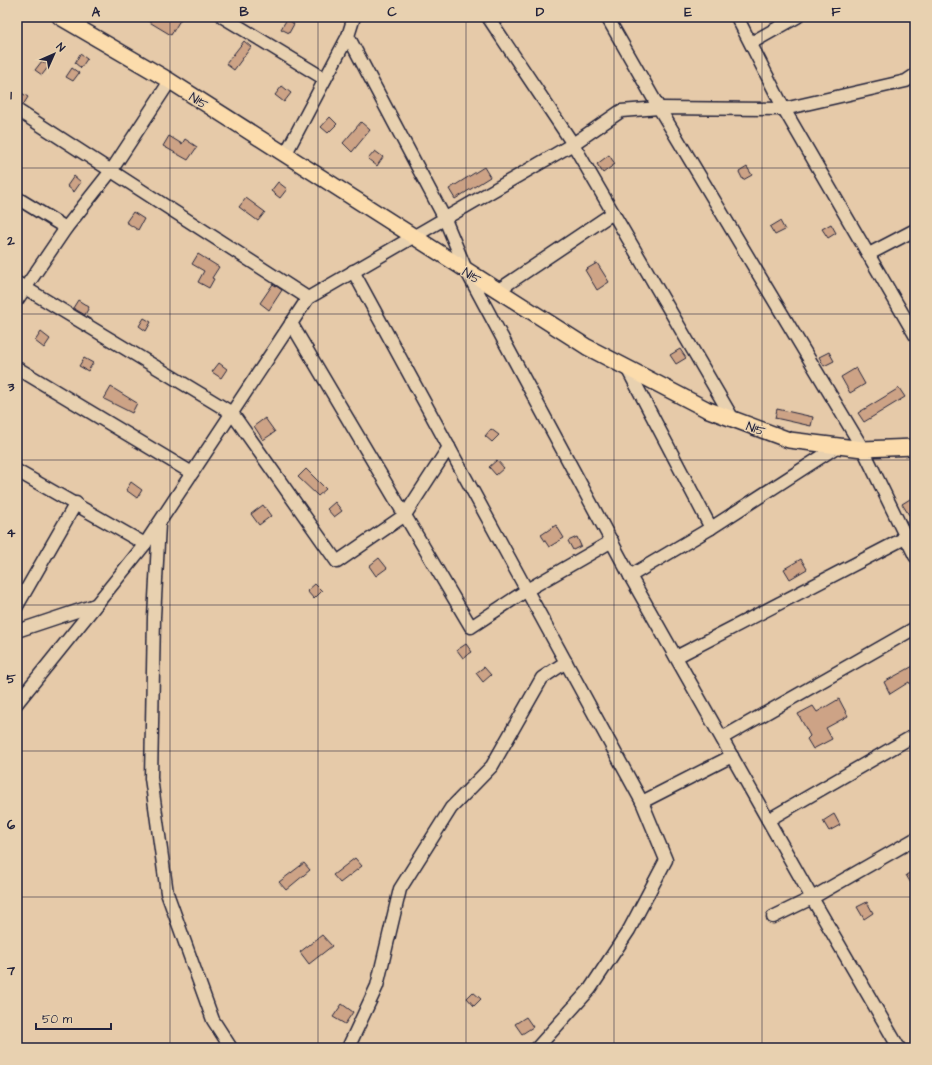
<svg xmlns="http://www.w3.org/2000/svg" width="932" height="1065" viewBox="0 0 932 1065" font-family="'Architects Daughter',sans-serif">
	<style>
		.building { fill: #cda386; stroke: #22223b }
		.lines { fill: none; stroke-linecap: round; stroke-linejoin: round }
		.minor-casing { stroke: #22223b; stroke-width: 15 }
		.major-casing { stroke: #22223b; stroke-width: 18 }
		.minor { stroke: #e8d1b0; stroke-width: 12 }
		.major { stroke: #fcdcac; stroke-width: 15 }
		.grid { fill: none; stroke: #22223b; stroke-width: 1; stroke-opacity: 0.55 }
		.labels { text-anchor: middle; stroke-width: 3; stroke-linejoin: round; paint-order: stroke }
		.street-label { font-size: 13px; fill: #22223b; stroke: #e8d1b0 }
		.neatline { fill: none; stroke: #22223b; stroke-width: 1.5 }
		.grid-label { font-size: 13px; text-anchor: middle; font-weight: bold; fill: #22223b }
	</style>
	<rect width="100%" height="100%" fill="#e6caa9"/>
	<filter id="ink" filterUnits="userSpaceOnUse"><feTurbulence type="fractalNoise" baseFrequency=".025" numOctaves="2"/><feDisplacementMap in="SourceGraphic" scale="8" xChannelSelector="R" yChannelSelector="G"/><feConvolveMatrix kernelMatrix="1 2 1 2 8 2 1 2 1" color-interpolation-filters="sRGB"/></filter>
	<g filter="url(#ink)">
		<g class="building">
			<path d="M 141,17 L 182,17 L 171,35 Z"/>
			<path d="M 287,19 L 294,24 L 289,33 L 281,29 Z"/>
			<path d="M 244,41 L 251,47 L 234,70 L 226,64 Z"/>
			<path d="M 80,54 L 87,59 L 81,68 L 75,63 Z"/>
			<path d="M 42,61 L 49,66 L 42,75 L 35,70 Z"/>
			<path d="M 72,68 L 79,73 L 73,81 L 66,77 Z"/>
			<path d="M 282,86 L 291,93 L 284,102 L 275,95 Z"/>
			<path d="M 20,92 L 28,97 L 23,105 L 17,103 L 17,96 Z"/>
			<path d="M 330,117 L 337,124 L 328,133 L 321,127 Z"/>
			<path d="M 361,122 L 370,130 L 352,152 L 343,143 Z"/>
			<path d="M 169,136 L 182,144 L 185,139 L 197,147 L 188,160 L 163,146 Z"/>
			<path d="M 375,151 L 383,157 L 377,166 L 368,159 Z"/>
			<path d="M 609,155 L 615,164 L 603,173 L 597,164 Z"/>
			<path d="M 484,167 L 490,177 L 455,199 L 449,189 Z"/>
			<path d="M 747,167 L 752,175 L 743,180 L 739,172 Z"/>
			<path d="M 74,176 L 81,182 L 74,192 L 67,186 Z"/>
			<path d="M 278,182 L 287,189 L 280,198 L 271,191 Z"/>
			<path d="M 246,198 L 265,212 L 258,221 L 239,207 Z"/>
			<path d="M 133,212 L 144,219 L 138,230 L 126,222 Z"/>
			<path d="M 780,221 L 785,230 L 775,235 L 770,227 Z"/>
			<path d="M 831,224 L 836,233 L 828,238 L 822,229 Z"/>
			<path d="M 198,254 L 219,267 L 212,278 L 214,279 L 209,288 L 198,282 L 204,271 L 192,264 Z"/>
			<path d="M 597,263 L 609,282 L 597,290 L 585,270 Z"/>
			<path d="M 273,284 L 282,290 L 269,310 L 260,303 Z"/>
			<path d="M 78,300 L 89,307 L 85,315 L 73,308 Z"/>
			<path d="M 144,318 L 151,322 L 146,331 L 139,326 Z"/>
			<path d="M 41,332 L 50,339 L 44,348 L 35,341 Z"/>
			<path d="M 680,349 L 686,358 L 676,364 L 670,355 Z"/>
			<path d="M 829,352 L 834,361 L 824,366 L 819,357 Z"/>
			<path d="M 84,358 L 93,363 L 88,371 L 79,366 Z"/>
			<path d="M 219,363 L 227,369 L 221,378 L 212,372 Z"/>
			<path d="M 856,368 L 865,384 L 850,393 L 841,377 Z"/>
			<path d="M 111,387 L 137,403 L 132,413 L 104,399 Z"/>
			<path d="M 899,388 L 905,397 L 864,422 L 858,413 Z"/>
			<path d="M 777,409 L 813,417 L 811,426 L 775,418 Z"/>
			<path d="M 265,418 L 275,432 L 263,440 L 254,426 Z"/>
			<path d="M 491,429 L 499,435 L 492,442 L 485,436 Z"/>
			<path d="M 497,460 L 504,468 L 496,475 L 489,467 Z"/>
			<path d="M 306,469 L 326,489 L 318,496 L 298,477 Z"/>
			<path d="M 131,482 L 142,490 L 137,498 L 126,490 Z"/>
			<path d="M 915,496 L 915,512 L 909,515 L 902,504 Z"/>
			<path d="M 335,502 L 342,511 L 334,517 L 327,509 Z"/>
			<path d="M 263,505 L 271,516 L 259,525 L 251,514 Z"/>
			<path d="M 556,525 L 564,538 L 549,547 L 541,535 Z"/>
			<path d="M 577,537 L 581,546 L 573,550 L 568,541 Z"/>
			<path d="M 379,558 L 387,568 L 376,576 L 369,566 Z"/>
			<path d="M 801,559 L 807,569 L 790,579 L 784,569 Z"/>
			<path d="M 315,584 L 322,591 L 314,599 L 307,591 Z"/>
			<path d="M 466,644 L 472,652 L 463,658 L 457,650 Z"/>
			<path d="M 915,665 L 915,692 L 909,682 L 890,694 L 884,682 Z"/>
			<path d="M 484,667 L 491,675 L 483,682 L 476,673 Z"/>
			<path d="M 839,699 L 848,716 L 826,728 L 832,739 L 813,749 L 807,739 L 810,736 L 798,714 L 813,706 L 817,712 Z"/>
			<path d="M 834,814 L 840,825 L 829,831 L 823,821 Z"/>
			<path d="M 355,858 L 362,866 L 340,883 L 333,875 Z"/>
			<path d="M 304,863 L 310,870 L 286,890 L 279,882 Z"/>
			<path d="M 915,870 L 915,890 L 906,875 Z"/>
			<path d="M 867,902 L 873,913 L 864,919 L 857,907 Z"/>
			<path d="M 322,935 L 332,946 L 309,964 L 300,952 Z"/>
			<path d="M 473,992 L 481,999 L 474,1006 L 467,998 Z"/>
			<path d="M 342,1004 L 353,1012 L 345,1024 L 333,1017 Z"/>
			<path d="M 526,1017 L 533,1027 L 522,1034 L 515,1024 Z"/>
		</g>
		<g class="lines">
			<defs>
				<g id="minor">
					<path d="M 223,17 L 325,79"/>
					<path d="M 488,17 L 573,144 L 733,419"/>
					<path d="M 607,17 L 659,108 L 863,449 L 915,556"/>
					<path d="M 737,17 L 784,109 L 915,335"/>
					<path d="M 348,36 L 444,217 L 467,272 L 630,576 L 812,898 L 899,1048"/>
					<path d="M 751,43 L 797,17"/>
					<path d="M 17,110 L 308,298"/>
					<path d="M 285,155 L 348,36 L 354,17"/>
					<path d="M 17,198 L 66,228"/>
					<path d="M 869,254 L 915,230"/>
					<path d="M 353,271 L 642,802 L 732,756"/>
					<path d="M 17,283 L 232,413 L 337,562 L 405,515 L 449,447"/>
					<path d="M 497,291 L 613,213"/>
					<path d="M 17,300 L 66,228 L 111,171 L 170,81"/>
					<path d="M 291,323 L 471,627 L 527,590 L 612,541"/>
					<path d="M 17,368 L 192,473"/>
					<path d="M 627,368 L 711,528"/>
					<path d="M 17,471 L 145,544"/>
					<path d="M 159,524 L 154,617 L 151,778 L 167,893 L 213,1020 L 231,1048"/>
					<path d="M 630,576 L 711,528 L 838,446"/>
					<path d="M 17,606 L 76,503"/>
					<path d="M 17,631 L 95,605"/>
					<path d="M 676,657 L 905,538"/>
					<path d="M 17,703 L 145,544 L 308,298 L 573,144 L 621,111 L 659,108 L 784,109 L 906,81 L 915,75"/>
					<path d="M 722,738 L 915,628"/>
					<path d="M 768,820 L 915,735"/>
					<path d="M 773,917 L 812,898 L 915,839"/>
					<path d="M 348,1048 L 377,986 L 400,889 L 451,808 L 492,766 L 542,678 L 566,662"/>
					<path d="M 537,1048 L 590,989 L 629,930 L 666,860 L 642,802"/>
				</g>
				<path id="major" d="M 60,17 L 170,81 L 587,347 L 706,409 L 789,440 L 863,449 L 915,447"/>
			</defs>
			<use href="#minor" class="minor-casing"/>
			<use href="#major" class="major-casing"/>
			<use href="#minor" class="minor"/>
			<use href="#major" class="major"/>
		</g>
	</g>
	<path class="grid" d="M 170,17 L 170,1048M 318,17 L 318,1048M 466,17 L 466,1048M 614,17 L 614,1048M 762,17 L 762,1048M 17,168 L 915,168M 17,314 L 915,314M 17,460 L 915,460M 17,605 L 915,605M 17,751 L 915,751M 17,897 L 915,897"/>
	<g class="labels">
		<g class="street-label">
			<text transform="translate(199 100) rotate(32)" y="5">N15</text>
			<text transform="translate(472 275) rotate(32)" y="5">N15</text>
			<text transform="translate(756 428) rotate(20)" y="5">N15</text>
		</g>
	</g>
	<rect width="932" height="1065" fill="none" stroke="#e8d1b0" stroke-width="44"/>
	<g transform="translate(54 54) rotate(45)" stroke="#e8d1b0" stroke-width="3" paint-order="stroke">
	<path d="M0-3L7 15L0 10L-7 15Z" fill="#22223b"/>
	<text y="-6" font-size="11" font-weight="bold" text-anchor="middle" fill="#22223b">N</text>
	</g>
	<path d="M36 1023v6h75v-6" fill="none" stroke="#22223b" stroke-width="2"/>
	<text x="42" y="1023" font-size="12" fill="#22223b" stroke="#e8d1b0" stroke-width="3" paint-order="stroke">50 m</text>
	<rect x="22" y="22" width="888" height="1021" class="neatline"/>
	<g class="grid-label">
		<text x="96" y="16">A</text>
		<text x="244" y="16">B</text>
		<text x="392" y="16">C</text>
		<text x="540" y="16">D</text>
		<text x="688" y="16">E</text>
		<text x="836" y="16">F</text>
		<text x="11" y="99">1</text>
		<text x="11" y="245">2</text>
		<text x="11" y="391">3</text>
		<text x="11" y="537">4</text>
		<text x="11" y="683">5</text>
		<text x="11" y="829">6</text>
		<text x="11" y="975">7</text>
	</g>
</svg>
